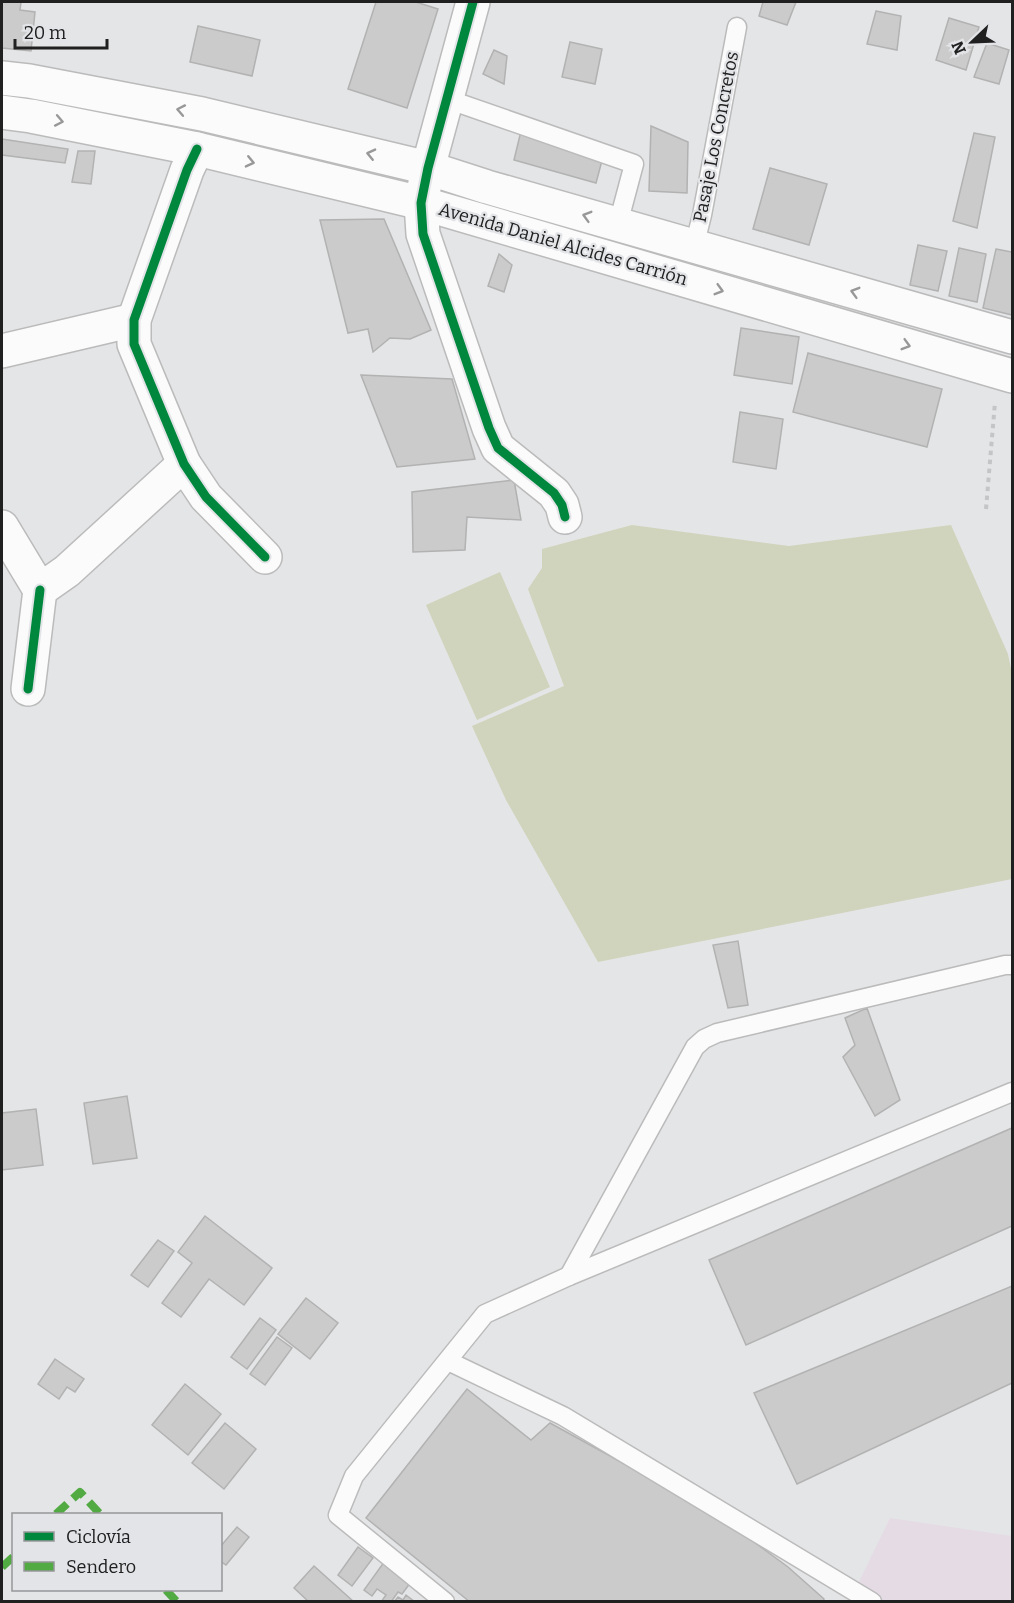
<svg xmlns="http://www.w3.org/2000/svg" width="1014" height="1603" viewBox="0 0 1014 1603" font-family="Bitter,serif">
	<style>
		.commercial { fill: #e5dbe5 }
		.green { fill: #d0d4bc }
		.building { fill: #cbcbcb; stroke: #b2b2b2; stroke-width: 1.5 }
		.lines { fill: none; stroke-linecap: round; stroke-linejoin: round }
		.service-casing { stroke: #bbbbbc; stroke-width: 21 }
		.minor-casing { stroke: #bbbbbc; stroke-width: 36 }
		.primary-casing { stroke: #bbbbbc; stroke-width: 36 }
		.path { stroke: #c4c5c6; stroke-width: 4; stroke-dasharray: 4.5 4.5; stroke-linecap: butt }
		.service { stroke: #fbfbfb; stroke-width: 18 }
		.minor { stroke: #fbfbfb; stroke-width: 33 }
		.primary { stroke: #fbfbfb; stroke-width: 33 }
		.quiet { stroke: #52aa43; stroke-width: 8; stroke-dasharray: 15 8; stroke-linecap: butt }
		.cycleway-casing { stroke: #e3e4e7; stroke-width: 13 }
		.cycleway { stroke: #00873e; stroke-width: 9 }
		.oneway { stroke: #989899 }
		.labels { text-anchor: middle; stroke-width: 4.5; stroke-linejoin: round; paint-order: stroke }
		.street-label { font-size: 18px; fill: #202021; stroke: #e3e4e7 }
	</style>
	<rect width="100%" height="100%" fill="#e4e5e6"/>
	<path class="commercial" d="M 890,1518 L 1012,1536 L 1012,1601 L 849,1602 Z"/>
	<g class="green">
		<path d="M 2,92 L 292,148 L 394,177 L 393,182 L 292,154 L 74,110 L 2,99 Z"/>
		<path d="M 632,525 L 789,546 L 951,525 L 1008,654 L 1012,674 L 1012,879 L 598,962 L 506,800 L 472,726 L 564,686 L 528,589 L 542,568 L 542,549 Z"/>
		<path d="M 500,572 L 550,687 L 477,720 L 426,605 Z"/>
	</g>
	<g class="building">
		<path d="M 2,2 L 21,2 L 20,10 L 35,12 L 31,51 L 2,48 Z"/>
		<path d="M 376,2 L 416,2 L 438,9 L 407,108 L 348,89 Z"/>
		<path d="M 763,2 L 796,2 L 787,25 L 759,16 Z"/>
		<path d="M 876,11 L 901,16 L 897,50 L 867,44 Z"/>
		<path d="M 949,18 L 979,27 L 966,70 L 936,60 Z"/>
		<path d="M 198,26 L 260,40 L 252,76 L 190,62 Z"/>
		<path d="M 570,42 L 602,49 L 595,84 L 562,77 Z"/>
		<path d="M 987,43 L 1009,50 L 999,84 L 974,77 Z"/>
		<path d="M 494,50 L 507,56 L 504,84 L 483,74 Z"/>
		<path d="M 651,126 L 688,142 L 687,193 L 649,191 Z"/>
		<path d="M 521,131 L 604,153 L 596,183 L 514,160 Z"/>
		<path d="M 974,133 L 995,137 L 977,228 L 953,221 Z"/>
		<path d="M 2,139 L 68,149 L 65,163 L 2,155 Z"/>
		<path d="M 78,151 L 95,151 L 91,184 L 72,182 Z"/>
		<path d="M 770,168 L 827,184 L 809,245 L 753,229 Z"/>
		<path d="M 384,219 L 431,330 L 410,339 L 390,338 L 373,352 L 368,329 L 348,333 L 320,220 Z"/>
		<path d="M 918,245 L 947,251 L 938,291 L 910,285 Z"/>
		<path d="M 959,248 L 986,254 L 977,302 L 949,296 Z"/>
		<path d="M 996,249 L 1012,252 L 1012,315 L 983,308 Z"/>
		<path d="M 499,254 L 512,265 L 504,292 L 488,286 Z"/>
		<path d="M 741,328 L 799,337 L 792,384 L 734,375 Z"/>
		<path d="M 808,353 L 942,389 L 927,447 L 793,412 Z"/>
		<path d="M 361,375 L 452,379 L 475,459 L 397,467 Z"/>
		<path d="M 740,412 L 783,419 L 776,469 L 733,462 Z"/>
		<path d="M 514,480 L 521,520 L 467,517 L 465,550 L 413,552 L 412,492 Z"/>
		<path d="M 738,941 L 748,1005 L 728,1008 L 713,945 Z"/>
		<path d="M 867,1008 L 900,1100 L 875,1116 L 843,1057 L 855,1045 L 845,1018 Z"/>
		<path d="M 127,1096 L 137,1158 L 93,1164 L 84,1103 Z"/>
		<path d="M 36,1109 L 43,1165 L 2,1170 L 2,1113 Z"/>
		<path d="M 1012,1128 L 1012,1226 L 746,1345 L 709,1260 Z"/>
		<path d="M 205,1216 L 272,1268 L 244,1305 L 209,1279 L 181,1317 L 162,1303 L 192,1263 L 178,1252 Z"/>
		<path d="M 158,1240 L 174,1251 L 148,1287 L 131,1275 Z"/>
		<path d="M 1012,1286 L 1012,1383 L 797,1484 L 754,1393 Z"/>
		<path d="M 306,1298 L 338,1323 L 310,1359 L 278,1334 Z"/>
		<path d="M 260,1318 L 276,1330 L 247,1369 L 231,1357 Z"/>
		<path d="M 277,1337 L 292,1348 L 265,1385 L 250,1374 Z"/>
		<path d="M 55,1359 L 84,1379 L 75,1392 L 67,1387 L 59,1399 L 38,1384 Z"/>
		<path d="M 185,1384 L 221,1414 L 188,1455 L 152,1425 Z"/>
		<path d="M 467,1389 L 531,1440 L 550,1423 L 716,1514 L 788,1567 L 824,1599 L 823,1602 L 470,1602 L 366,1518 Z"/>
		<path d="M 225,1423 L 256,1449 L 224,1489 L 192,1463 Z"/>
		<path d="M 237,1527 L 249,1537 L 226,1565 L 220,1561 L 220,1547 Z"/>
		<path d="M 358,1547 L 373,1558 L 352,1586 L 338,1575 Z"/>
		<path d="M 387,1558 L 414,1578 L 402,1594 L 398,1592 L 391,1602 L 381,1602 L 386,1595 L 377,1589 L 372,1596 L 364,1590 Z"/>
		<path d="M 314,1566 L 354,1602 L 309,1602 L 294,1588 Z"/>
		<path d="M 406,1595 L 415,1602 L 394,1602 L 398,1597 L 403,1600 Z"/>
	</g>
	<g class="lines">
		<defs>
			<g id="service">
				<path d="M 447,99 L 634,164 L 618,224"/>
				<path d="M 694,247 L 702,215 L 737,27"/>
				<path d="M 569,1276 L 695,1047 L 704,1039 L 717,1033 L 1005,965 L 1012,965"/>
				<path d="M 448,1361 L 563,1416 L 872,1602"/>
				<path d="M 445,1602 L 338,1515 L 354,1476 L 485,1314 L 569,1276 L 1012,1092"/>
			</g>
			<g id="minor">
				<path d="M 473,2 L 428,168 L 421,203 L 423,234 L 489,428 L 498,448 L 554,493 L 562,505 L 565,517"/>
				<path d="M 197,149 L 187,170 L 134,320 L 134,344 L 184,464 L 206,497 L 265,557"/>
				<path d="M 2,351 L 134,320"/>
				<path d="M 2,527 L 40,590 L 67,571 L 184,464"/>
				<path d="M 28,689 L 40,590"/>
			</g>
			<g id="primary">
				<path d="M 2,78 L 29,81 L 202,114 L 428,168 L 487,187 L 1012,337"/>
				<path d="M 2,112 L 31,116 L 197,149 L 421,203 L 1012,376"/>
			</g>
		</defs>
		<use href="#service" class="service-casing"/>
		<use href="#minor" class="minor-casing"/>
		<use href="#primary" class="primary-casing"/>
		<path class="path" d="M 986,509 L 995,402"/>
		<use href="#service" class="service"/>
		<use href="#minor" class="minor"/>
		<use href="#primary" class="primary"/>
		<g class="quiet">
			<path d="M 56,1514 L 80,1492 L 100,1514"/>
			<path d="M 2,1567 L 14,1556"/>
			<path d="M 166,1590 L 177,1602"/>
		</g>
		<defs>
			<g id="cycleway">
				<path d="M 473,2 L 428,168 L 421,203 L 423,234 L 489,428 L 498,448 L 554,493 L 562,505 L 565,517"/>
				<path d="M 197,149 L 187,170 L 134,320 L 134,344 L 184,464 L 206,497 L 265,557"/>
				<path d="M 28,689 L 40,590"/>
			</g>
		</defs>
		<use href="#cycleway" class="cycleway-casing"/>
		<use href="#cycleway" class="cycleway"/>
	</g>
	<defs><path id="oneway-chevron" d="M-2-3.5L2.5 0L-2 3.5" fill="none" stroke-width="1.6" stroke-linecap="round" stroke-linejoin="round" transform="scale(1.5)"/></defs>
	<g class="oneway">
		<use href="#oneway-chevron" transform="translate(181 110) rotate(-169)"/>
		<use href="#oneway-chevron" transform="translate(59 121) rotate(11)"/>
		<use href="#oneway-chevron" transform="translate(371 154) rotate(-167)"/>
		<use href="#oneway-chevron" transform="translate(250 162) rotate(13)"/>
		<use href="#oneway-chevron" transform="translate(587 216) rotate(-164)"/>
		<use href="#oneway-chevron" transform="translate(719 290) rotate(16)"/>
		<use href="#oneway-chevron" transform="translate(855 292) rotate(-164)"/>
		<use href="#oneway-chevron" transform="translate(906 345) rotate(16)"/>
	</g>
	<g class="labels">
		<g class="street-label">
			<text transform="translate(716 137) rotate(-79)" y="6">Pasaje Los Concretos</text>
			<text transform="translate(563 244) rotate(16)" y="6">Avenida Daniel Alcides Carrión</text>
		</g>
	</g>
	<rect width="1014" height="1603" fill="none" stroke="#202021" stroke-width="6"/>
	<rect x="12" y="1513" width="210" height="78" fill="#e3e4e7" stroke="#959698" stroke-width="1.5"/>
	<rect x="24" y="1532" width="30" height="9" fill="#00873e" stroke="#959698" stroke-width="1.5"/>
	<text x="66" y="1543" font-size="18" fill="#202021">Ciclovía</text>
	<rect x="24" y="1562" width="30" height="9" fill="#52aa43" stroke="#959698" stroke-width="1.5"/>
	<text x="66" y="1573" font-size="18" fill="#202021">Sendero</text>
	<g transform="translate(972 42) rotate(247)" stroke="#e3e4e7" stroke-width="4.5" paint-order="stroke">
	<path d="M0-4.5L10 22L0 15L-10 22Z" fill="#202021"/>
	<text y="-9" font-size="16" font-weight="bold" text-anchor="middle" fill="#202021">N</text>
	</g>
	<path d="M15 39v9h92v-9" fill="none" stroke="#202021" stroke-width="3"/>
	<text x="24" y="39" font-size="18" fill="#202021" stroke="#e3e4e7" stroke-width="4.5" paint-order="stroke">20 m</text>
</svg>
